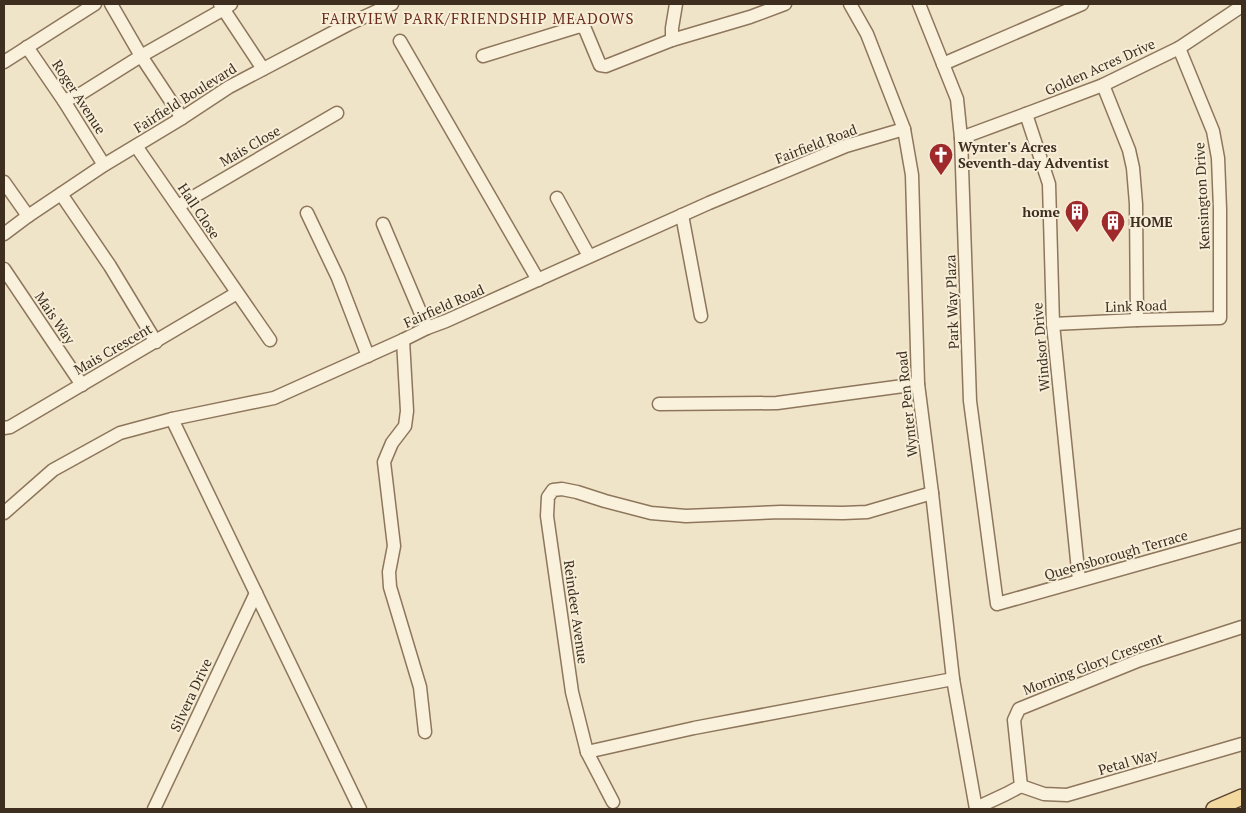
<svg xmlns="http://www.w3.org/2000/svg" width="1246" height="813" viewBox="0 0 1246 813" font-family="'PT Serif',serif">
	<style>
		.lines { fill: none; stroke-linecap: round; stroke-linejoin: round }
		.minor-casing { stroke: #8d765c; stroke-width: 15 }
		.major-casing { stroke: #5b4430; stroke-width: 18 }
		.minor { stroke: #faf1dc; stroke-width: 12 }
		.major { stroke: #f3d9a0; stroke-width: 15 }
		.labels { text-anchor: middle; stroke-width: 4; stroke-linejoin: round; paint-order: stroke }
		.street-label { font-size: 14px; fill: #3d2e20; stroke: #f7eed8 }
		.poi-label { font-size: 14px; font-weight: bold; fill: #3d2e20; stroke: #f7eed8; text-anchor: start }
		.neighbourhood-label { font-size: 15px; letter-spacing: 1px; fill: #6b2e1e; stroke: #f7eed8 }
	</style>
	<rect width="100%" height="100%" fill="#f0e4c8"/>
	<g class="lines">
		<defs>
			<g id="minor">
				<path d="M 111,4 L 141,56 L 182,118"/>
				<path d="M 220,4 L 263,69"/>
				<path d="M 850,4 L 867,34 L 904,129 L 912,175 L 918,384 L 932,493 L 953,679 L 976,809"/>
				<path d="M 919,4 L 957,99 L 961,138 L 970,401 L 997,604 L 1242,535"/>
				<path d="M 672,40 L 672,28 L 676,4"/>
				<path d="M 400,41 L 538,280"/>
				<path d="M 27,47 L 64,101 L 104,165"/>
				<path d="M 483,56 L 580,26 L 585,29 L 600,65 L 606,66 L 672,40 L 750,17 L 785,4"/>
				<path d="M 4,62 L 95,4"/>
				<path d="M 943,64 L 1082,4"/>
				<path d="M 1103,85 L 1129,150 L 1133,168 L 1136,204 L 1137,320"/>
				<path d="M 64,101 L 82,93 L 141,56 L 224,9 L 231,4"/>
				<path d="M 1026,114 L 1049,184 L 1053,324 L 1079,580"/>
				<path d="M 961,138 L 1026,114 L 1103,85 L 1179,48 L 1242,6"/>
				<path d="M 136,146 L 270,340"/>
				<path d="M 4,182 L 28,216"/>
				<path d="M 61,194 L 110,266 L 156,342"/>
				<path d="M 557,198 L 589,256"/>
				<path d="M 178,206 L 337,113"/>
				<path d="M 307,213 L 338,278 L 368,356"/>
				<path d="M 682,215 L 701,316"/>
				<path d="M 383,224 L 427,328"/>
				<path d="M 4,234 L 28,216 L 104,165 L 182,118 L 229,87 L 349,24 L 392,4"/>
				<path d="M 4,269 L 82,385"/>
				<path d="M 1053,324 L 1137,320 L 1220,318 L 1220,209 L 1218,158 L 1213,131 L 1179,48"/>
				<path d="M 403,340 L 407,411 L 405,426 L 392,443 L 384,462 L 394,546 L 389,572 L 390,587 L 420,687 L 425,732"/>
				<path d="M 659,404 L 777,403 L 918,384"/>
				<path d="M 172,419 L 360,809"/>
				<path d="M 4,428 L 10,427 L 237,293"/>
				<path d="M 932,493 L 867,512 L 843,513 L 781,512 L 686,516 L 651,513 L 605,501 L 577,492 L 562,489 L 553,490 L 548,497 L 547,516 L 572,692 L 587,752 L 694,728 L 953,679"/>
				<path d="M 4,513 L 53,470 L 120,433 L 172,419 L 274,398 L 403,340 L 427,328 L 446,321 L 709,203 L 846,146 L 904,129"/>
				<path d="M 587,752 L 613,802"/>
				<path d="M 1021,786 L 1044,794 L 1067,795 L 1242,744"/>
				<path d="M 976,808 L 1006,794 L 1021,786 L 1014,720 L 1019,709 L 1140,660 L 1242,627"/>
				<path d="M 154,809 L 256,593"/>
			</g>
			<path id="major" d="M 1214,809 L 1242,797"/>
		</defs>
		<use href="#minor" class="minor-casing"/>
		<use href="#major" class="major-casing"/>
		<use href="#minor" class="minor"/>
		<use href="#major" class="major"/>
	</g>
	<defs>
		<symbol id="church-pin" viewBox="-11 -11 22 30"><path d="M0 17L-7.5 6A9.5 9.5 0 1 1 7.5 6Z" fill="#9e2a2b" stroke="#f7eed8"/><path d="M-1.2-6h2.4v3.5h3.3v2.4h-3.3V6h-2.4V-.1h-3.3v-2.4h3.3Z" fill="#fff"/></symbol>
		<symbol id="building-pin" viewBox="-11 -11 22 30"><path d="M0 17L-7.5 6A9.5 9.5 0 1 1 7.5 6Z" fill="#9e2a2b" stroke="#f7eed8"/><path d="M-4-6H4V6H1V3H-1V6H-4ZM-2.5-4.3h1.7v1.8h-1.7ZM.8-4.3h1.7v1.8H.8ZM-2.5-1h1.7V.8h-1.7ZM.8-1h1.7V.8H.8Z" fill="#fff"/></symbol>
	</defs>
	<g fill-rule="evenodd">
		<use href="#church-pin" x="927" y="141" width="28" height="38"/>
		<use href="#building-pin" x="1063" y="198" width="28" height="38"/>
		<use href="#building-pin" x="1099" y="208" width="28" height="38"/>
	</g>
	<g class="labels">
		<g class="street-label">
			<text transform="translate(1100 67) rotate(-24)" y="5">Golden Acres Drive</text>
			<text transform="translate(79 97) rotate(57)" y="5">Roger Avenue</text>
			<text transform="translate(185 98) rotate(-32)" y="5">Fairfield Boulevard</text>
			<text transform="translate(816 144) rotate(-21)" y="5">Fairfield Road</text>
			<text transform="translate(250 146) rotate(-30)" y="5">Mais Close</text>
			<text transform="translate(1202 196) rotate(-93)" y="5">Kensington Drive</text>
			<text transform="translate(199 211) rotate(56)" y="5">Hall Close</text>
			<text transform="translate(952 302) rotate(-92)" y="5">Park Way Plaza</text>
			<text transform="translate(444 306) rotate(-24)" y="5">Fairfield Road</text>
			<text transform="translate(1136 306) rotate(-2)" y="5">Link Road</text>
			<text transform="translate(55 318) rotate(56)" y="5">Mais Way</text>
			<text transform="translate(1041 347) rotate(-95)" y="5">Windsor Drive</text>
			<text transform="translate(113 349) rotate(-30)" y="5">Mais Crescent</text>
			<text transform="translate(907 404) rotate(-96)" y="5">Wynter Pen Road</text>
			<text transform="translate(1116 555) rotate(-16)" y="5">Queensborough Terrace</text>
			<text transform="translate(576 612) rotate(82)" y="5">Reindeer Avenue</text>
			<text transform="translate(1093 664) rotate(-21)" y="5">Morning Glory Crescent</text>
			<text transform="translate(191 695) rotate(-65)" y="5">Silvera Drive</text>
			<text transform="translate(1128 762) rotate(-16)" y="5">Petal Way</text>
		</g>
		<g class="poi-label">
			<text x="958" y="152">Wynter's Acres<tspan x="958" dy="16">Seventh-day Adventist</tspan></text>
			<text x="1060" y="217" text-anchor="end">home</text>
			<text x="1130" y="227">HOME</text>
		</g>
		<g class="neighbourhood-label">
			<text x="478" y="24">FAIRVIEW PARK/FRIENDSHIP MEADOWS</text>
		</g>
	</g>
	<rect width="1246" height="813" fill="none" stroke="#3d2e20" stroke-width="10"/>
</svg>
